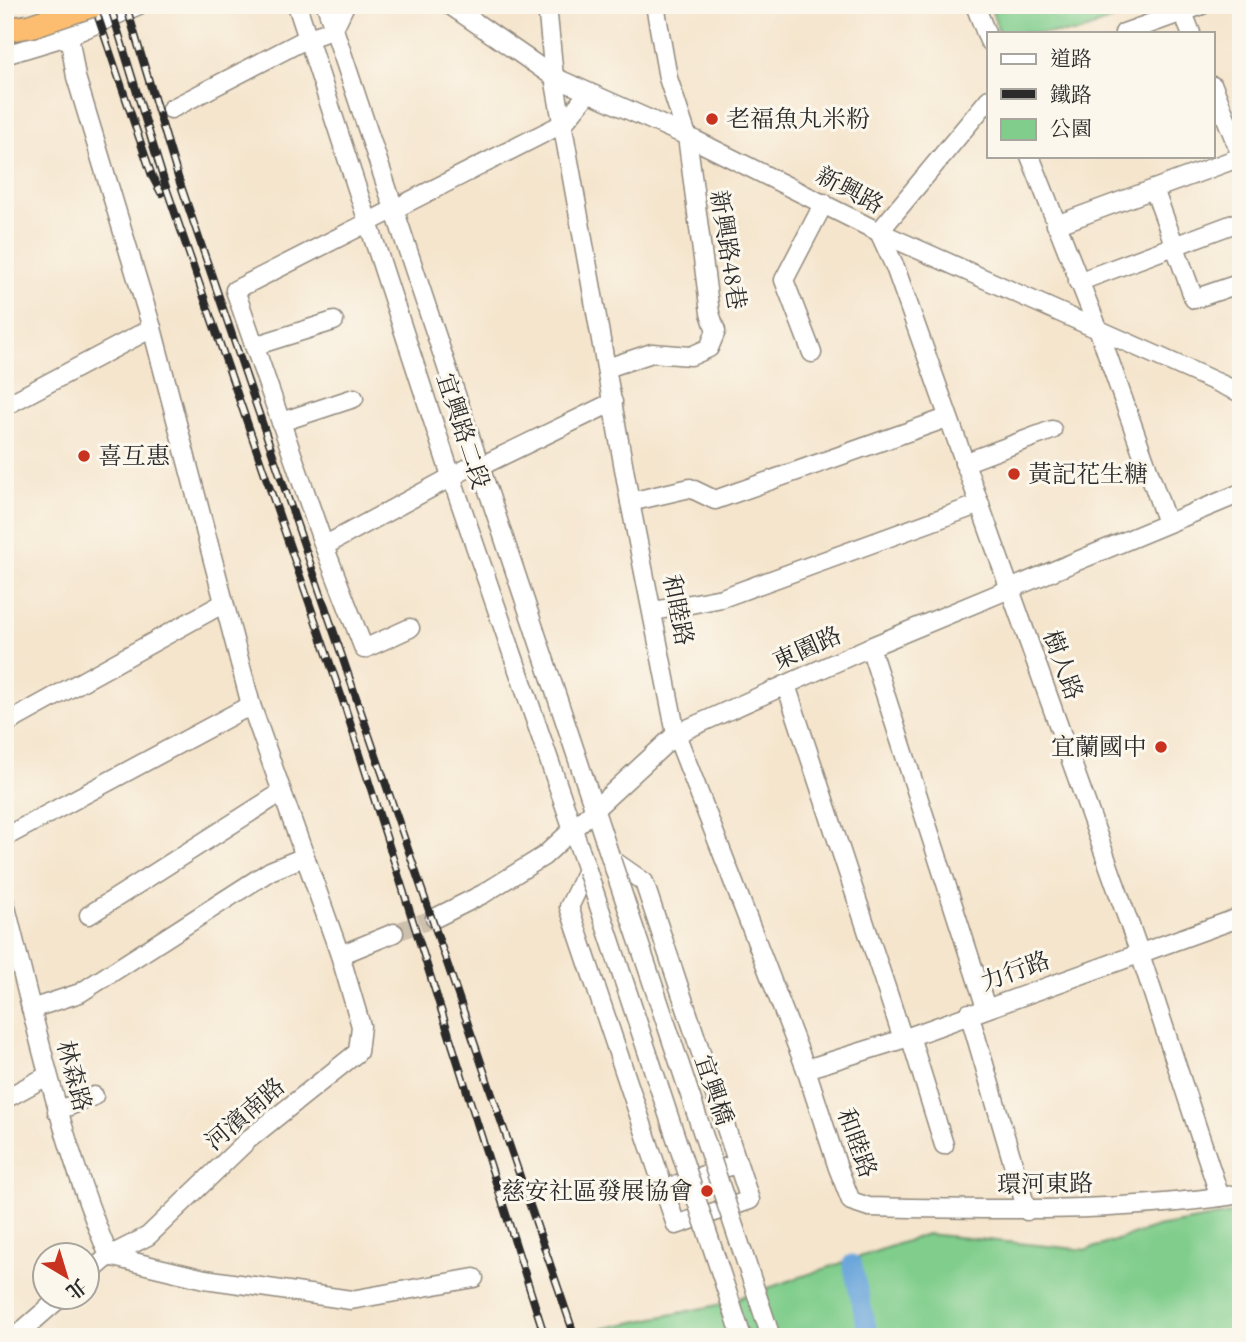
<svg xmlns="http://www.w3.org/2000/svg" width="1246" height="1342" viewBox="0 0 1246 1342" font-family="Cardo,'Noto Serif TC',serif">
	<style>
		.green { fill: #80cd8c; stroke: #567c5c; stroke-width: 2 }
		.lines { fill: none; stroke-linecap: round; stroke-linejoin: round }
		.canal { stroke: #6aa6db; stroke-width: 19 }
		.minor-tunnel { stroke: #cdc0ad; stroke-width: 18; stroke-dasharray: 18 9; stroke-linecap: butt }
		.minor-casing { stroke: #90887c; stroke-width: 21 }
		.minor { stroke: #fff; stroke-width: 18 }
		.rail-casing { stroke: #2b2b2b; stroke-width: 8 }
		.rail { stroke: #fbf7ec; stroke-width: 5; stroke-dasharray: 16; stroke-linecap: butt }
		.minor-bridge-casing { stroke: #90887c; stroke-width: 21; stroke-linecap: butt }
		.major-bridge-casing { stroke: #90887c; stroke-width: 26; stroke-linecap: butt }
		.minor-bridge { stroke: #fff; stroke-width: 18 }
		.major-bridge { stroke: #fcbd6f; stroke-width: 23 }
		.poi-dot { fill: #c8321e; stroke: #fbf7ec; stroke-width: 2.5 }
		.labels { text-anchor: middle; stroke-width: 6; stroke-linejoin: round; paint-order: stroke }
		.poi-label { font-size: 24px; fill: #2b2b2b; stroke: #fbf7ec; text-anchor: start }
		.street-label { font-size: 24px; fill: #2b2b2b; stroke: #fbf7ec }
	</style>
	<rect width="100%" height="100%" fill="#fbf7ec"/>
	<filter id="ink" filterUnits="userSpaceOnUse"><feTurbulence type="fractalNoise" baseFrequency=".0143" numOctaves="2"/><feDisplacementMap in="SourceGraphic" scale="14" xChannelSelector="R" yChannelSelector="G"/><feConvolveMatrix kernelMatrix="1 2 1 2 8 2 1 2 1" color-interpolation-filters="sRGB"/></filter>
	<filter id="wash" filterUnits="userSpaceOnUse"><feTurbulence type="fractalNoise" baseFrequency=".00686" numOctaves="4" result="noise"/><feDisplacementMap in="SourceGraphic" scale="28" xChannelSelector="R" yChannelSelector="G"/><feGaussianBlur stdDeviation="1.57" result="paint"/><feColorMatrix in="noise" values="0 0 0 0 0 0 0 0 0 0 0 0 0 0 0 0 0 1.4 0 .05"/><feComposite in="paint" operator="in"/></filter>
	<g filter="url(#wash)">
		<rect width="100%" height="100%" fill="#f5e5cd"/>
		<g class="green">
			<path d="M 990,5 L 1148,5 L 1148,6 L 1077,33 L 999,33 Z"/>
			<path d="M 1241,1212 L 1241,1337 L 561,1337 L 718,1305 L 927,1234 L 1087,1250 L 1157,1227 Z"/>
		</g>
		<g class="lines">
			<path class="canal" d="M 852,1264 L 869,1337"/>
		</g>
	</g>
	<g filter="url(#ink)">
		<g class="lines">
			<path class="minor-tunnel" d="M 394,933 L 435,918"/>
			<defs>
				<g id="minor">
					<path d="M 64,5 L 76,77 L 152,328 L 251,705 L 340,955 L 361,1026 L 358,1052 L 249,1139 L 148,1236 L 109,1256 L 88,1274"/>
					<path d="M 297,5 L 452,479 L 587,870 L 569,907 L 676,1225 L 750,1200 L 644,882 L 611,859 L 326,5"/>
					<path d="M 450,5 L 554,77 L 687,136 L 879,232 L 1241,393"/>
					<path d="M 547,5 L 554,77 L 630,502 L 676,734 L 806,1069 L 838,1168 L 851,1201 L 869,1207 C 993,1210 1117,1213 1241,1194"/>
					<path d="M 975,5 L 989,41"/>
					<path d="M 1180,5 L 1191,33"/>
					<path d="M 1124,33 L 1202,5"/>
					<path d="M 5,55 L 71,35 L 139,5"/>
					<path d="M 1213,86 L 1241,155"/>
					<path d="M 989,99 L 879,232 L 895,267 L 1139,951 L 1220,1197"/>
					<path d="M 171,109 L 308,38 L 333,30 L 345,5"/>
					<path d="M 1030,156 L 1099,331 L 1167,523"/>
					<path d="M 1154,189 L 1194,299 L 1241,283"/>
					<path d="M 1056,225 L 1241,157"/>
					<path d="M 1078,282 L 1241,221"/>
					<path d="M 254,346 L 334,321"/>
					<path d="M 812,353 L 784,280 L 824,203"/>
					<path d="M 607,368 L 652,353 L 691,356 L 709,348 L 716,331 L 710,313 L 687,136 L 668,78 L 655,5"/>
					<path d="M 5,406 L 152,328"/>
					<path d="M 281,422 L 354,398"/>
					<path d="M 964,463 L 1052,430"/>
					<path d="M 630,502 L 690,488 L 715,500 L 947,418"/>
					<path d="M 324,546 L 468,468 L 479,467 L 613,402"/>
					<path d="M 654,611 L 722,598 L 980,504"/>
					<path d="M 410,628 L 364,649 L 324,546 L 235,290 L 564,123 L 588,93"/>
					<path d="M 870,647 L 986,1008"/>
					<path d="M 786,685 L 903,1039"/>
					<path d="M 5,724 L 224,603"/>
					<path d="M 5,837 L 251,705"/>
					<path d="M 5,903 C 35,1023 61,1142 109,1256 L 205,1279 L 351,1300 L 474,1278"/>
					<path d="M 89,915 L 282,792"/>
					<path d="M 435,918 L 483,894 L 544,856 L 676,734 L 870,647 L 1241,493"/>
					<path d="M 340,955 L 394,933"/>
					<path d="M 31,1009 L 80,993 L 270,871 L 304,857"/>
					<path d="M 969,1013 L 1027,1211"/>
					<path d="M 910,1036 L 944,1145"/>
					<path d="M 806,1069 L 903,1039 L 1241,917"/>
					<path d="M 5,1099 L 47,1076"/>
					<path d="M 57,1111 L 94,1096"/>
					<path d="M 664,1189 L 730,1166"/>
					<path d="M 15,1337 L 62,1296"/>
				</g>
			</defs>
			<use href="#minor" class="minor-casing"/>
			<use href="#minor" class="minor"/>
			<defs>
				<g id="rail">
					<path d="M 94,5 L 152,176 L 161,193"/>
					<path d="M 110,5 L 165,184 L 344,704 L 545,1337"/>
					<path d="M 126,5 L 178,177 L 575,1337"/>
				</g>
			</defs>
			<use href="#rail" class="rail-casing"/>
			<use href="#rail" class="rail"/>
			<defs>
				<g id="minor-bridge">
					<path d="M 611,859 L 771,1337"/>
					<path d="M 587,870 L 742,1337"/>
				</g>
				<path id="major-bridge" d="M 5,30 L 30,26 L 93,5"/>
			</defs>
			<use href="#minor-bridge" class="minor-bridge-casing"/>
			<use href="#major-bridge" class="major-bridge-casing"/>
			<use href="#minor-bridge" class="minor-bridge"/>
			<use href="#major-bridge" class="major-bridge"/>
		</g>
	</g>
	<g class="poi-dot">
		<circle cx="712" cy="119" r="7"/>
		<circle cx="84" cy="456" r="7"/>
		<circle cx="1014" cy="474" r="7"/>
		<circle cx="1161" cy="747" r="7"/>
		<circle cx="707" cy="1191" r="7"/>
	</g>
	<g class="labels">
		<g class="poi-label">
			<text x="726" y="127">老福魚丸米粉</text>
			<text x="98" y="464">喜互惠</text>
			<text x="1028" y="482">黃記花生糖</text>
			<text x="1147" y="755" text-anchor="end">宜蘭國中</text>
			<text x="693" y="1199" text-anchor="end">慈安社區發展協會</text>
		</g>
		<g class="street-label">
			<text transform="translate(850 190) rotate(28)" y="8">新興路</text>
			<text transform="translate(728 250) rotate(81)" y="8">新興路48巷</text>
			<text transform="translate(463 431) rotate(72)" y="8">宜興路二段</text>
			<text transform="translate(678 610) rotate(79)" y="8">和睦路</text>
			<text transform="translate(807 648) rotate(-24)" y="8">東園路</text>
			<text transform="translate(1063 665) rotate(70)" y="8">樹人路</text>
			<text transform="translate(1015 971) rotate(-20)" y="8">力行路</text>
			<text transform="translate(74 1076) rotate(75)" y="8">林森路</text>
			<text transform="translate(714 1090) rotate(71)" y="8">宜興橋</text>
			<text transform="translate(245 1114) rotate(-41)" y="8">河濱南路</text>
			<text transform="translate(857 1143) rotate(70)" y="8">和睦路</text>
			<text transform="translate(1045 1184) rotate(-1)" y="8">環河東路</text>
		</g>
	</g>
	<rect width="1246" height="1342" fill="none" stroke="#fbf7ec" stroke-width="28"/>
	<rect x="987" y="32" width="228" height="126" fill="#fbf7ec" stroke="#a8a59f" stroke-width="2"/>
	<rect x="1001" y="54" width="35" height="10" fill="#ffffff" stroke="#a8a59f" stroke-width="2"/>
	<text x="1050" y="66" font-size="21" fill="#2b2b2b">道路</text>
	<rect x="1001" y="89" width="35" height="10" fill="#2b2b2b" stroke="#a8a59f" stroke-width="2"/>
	<text x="1050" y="102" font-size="21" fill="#2b2b2b">鐵路</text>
	<rect x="1001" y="119" width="35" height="21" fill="#80cd8c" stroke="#a8a59f" stroke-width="2"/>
	<text x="1050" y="136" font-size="21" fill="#2b2b2b">公園</text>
	<g transform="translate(66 1276) rotate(142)"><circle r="33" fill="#fbf7ec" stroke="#a8a59f" stroke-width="2"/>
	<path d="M0-5L12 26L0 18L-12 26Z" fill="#c8321e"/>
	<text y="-10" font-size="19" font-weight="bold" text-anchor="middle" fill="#2b2b2b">北</text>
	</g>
</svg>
